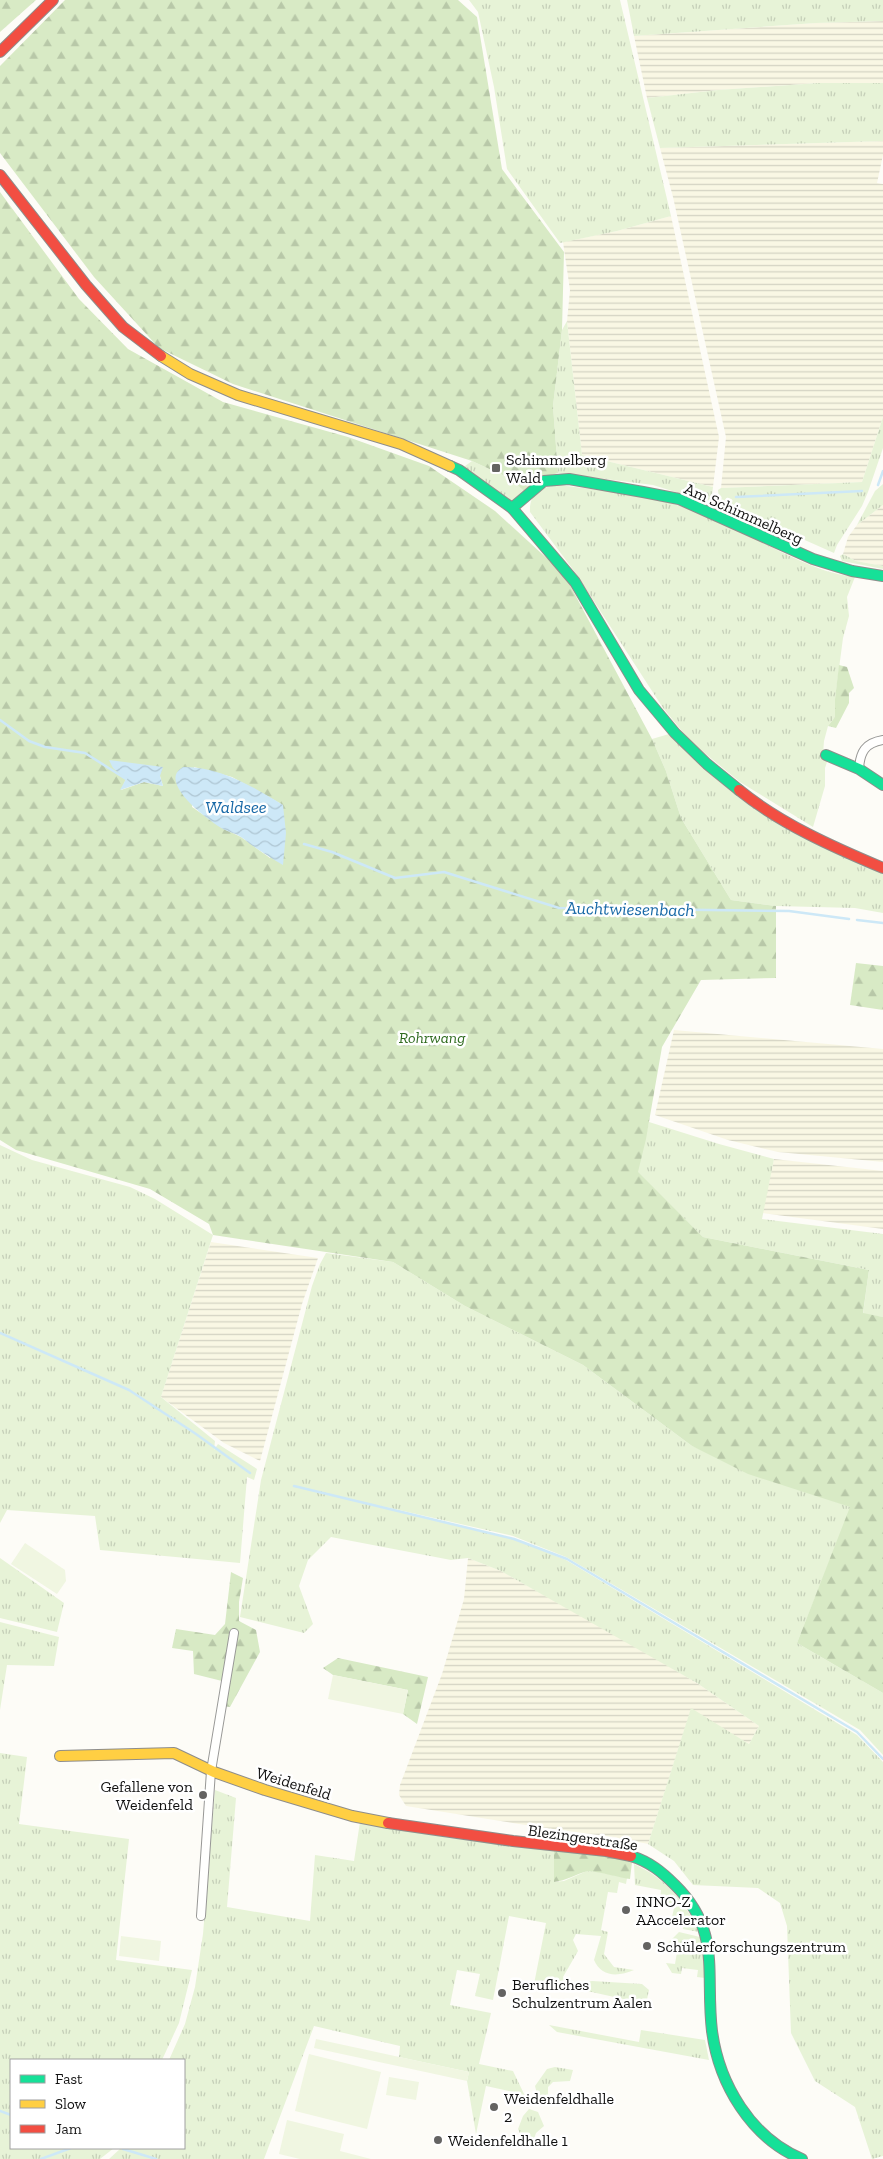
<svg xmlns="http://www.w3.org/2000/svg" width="883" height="2159" viewBox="0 0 883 2159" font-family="'Zilla Slab',serif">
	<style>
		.farmland { fill: url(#farmland-rules) }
		.grass { fill: url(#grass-tufts) }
		.forest { fill: url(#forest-firs); fill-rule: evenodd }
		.pitch { fill: #f0f6e1 }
		.water { fill: url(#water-waves) }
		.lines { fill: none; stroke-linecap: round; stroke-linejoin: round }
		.stream { stroke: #cde8f7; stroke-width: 2.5 }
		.street-casing { stroke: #979795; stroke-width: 10 }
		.fast-casing { stroke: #8e8d8b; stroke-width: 12 }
		.slow-casing { stroke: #8e8d8b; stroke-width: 12 }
		.jam-casing { stroke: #8e8d8b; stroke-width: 12 }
		.street { stroke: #fffffe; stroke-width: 8 }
		.fast { stroke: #16e098; stroke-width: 10 }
		.slow { stroke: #ffcf43; stroke-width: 10 }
		.jam { stroke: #f24e42; stroke-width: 10 }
		.poi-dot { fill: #646362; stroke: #fff; stroke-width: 2 }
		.labels { text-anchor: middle; stroke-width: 5; stroke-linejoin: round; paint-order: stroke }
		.poi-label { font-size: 16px; fill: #111; stroke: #fff; text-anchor: start }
		.street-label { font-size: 16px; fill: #111; stroke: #fff }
		.park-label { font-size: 16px; font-style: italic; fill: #2f6b1f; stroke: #fff }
		.water-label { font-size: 18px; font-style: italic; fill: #1768a6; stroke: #fff }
	</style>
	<defs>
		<pattern id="farmland-rules" width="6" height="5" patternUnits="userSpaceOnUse" patternTransform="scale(1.25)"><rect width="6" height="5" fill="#f9f7e4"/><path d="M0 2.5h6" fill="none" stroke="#d4d3c3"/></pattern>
		<pattern id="grass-tufts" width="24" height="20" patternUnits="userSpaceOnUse" patternTransform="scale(1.25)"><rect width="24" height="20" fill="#e7f3d7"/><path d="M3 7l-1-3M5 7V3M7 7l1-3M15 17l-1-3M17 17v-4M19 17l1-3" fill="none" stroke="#c5cfb8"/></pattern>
		<pattern id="forest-firs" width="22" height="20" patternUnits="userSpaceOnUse" patternTransform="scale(1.25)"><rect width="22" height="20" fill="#d8eac5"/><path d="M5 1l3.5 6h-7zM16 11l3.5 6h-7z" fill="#b8c8a8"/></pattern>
		<pattern id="water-waves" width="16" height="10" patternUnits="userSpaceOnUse" patternTransform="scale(1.25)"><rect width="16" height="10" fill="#cde8f7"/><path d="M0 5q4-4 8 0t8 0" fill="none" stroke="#afc6d3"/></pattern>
	</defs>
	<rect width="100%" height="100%" fill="#fdfcf7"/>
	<g class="farmland">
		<path d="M 883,21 L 883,83 L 818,83 L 718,90 L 647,98 L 634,36 L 816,23 Z"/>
		<path d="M 883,141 L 883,155 L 877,183 L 883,184 L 883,417 L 862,482 L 721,488 L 726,437 L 673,197 L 660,148 Z"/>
		<path d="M 671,216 L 719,437 L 713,487 L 582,455 L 567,321 L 570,290 L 563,242 L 617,231 Z"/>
		<path d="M 883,505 L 883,566 L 856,561 L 843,554 L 848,537 L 857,525 Z"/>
		<path d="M 674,1030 L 883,1049 L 883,1162 L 778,1152 L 728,1140 L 655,1115 Z"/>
		<path d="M 774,1159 L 883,1171 L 883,1229 L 762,1213 Z"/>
		<path d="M 211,1242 L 318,1258 L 302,1304 L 260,1461 L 224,1443 L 161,1397 Z"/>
		<path d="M 468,1558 L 501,1571 L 617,1636 L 697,1683 L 759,1726 L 749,1744 L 691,1709 L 648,1844 L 614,1837 L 538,1827 L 406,1806 L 399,1795 L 400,1785 L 442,1674 L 464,1599 Z"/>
	</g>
	<g class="grass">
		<path d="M 469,0 L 620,0 L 671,216 L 617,231 L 560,243 L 507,169 L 494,87 L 478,12 Z"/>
		<path d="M 627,0 L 883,0 L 883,21 L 816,23 L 634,36 Z"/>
		<path d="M 818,83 L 883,83 L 883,141 L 660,148 L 647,98 L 718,90 Z"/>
		<path d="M 567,321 L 582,455 L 713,487 L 711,503 L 653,485 L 558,473 L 553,406 L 562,330 Z"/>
		<path d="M 883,417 L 883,448 L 868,492 L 862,506 L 837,545 L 834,553 L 719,502 L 718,490 L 721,488 L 862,482 Z"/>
		<path d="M 472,461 L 509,478 L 524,491 L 511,504 L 461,469 Z"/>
		<path d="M 883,484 L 883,505 L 857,525 L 875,491 Z"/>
		<path d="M 558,485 C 606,491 655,495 700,513 C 749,531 805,572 855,577 L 847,597 L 849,616 L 843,638 L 835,699 L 835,717 L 828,726 L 824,741 L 823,754 L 828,759 L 825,768 L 825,786 L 813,827 L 740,782 L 691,742 L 663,708 L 577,575 L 530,512 C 529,493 541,487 558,485 Z"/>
		<path d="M 843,554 L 856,561 L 883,566 L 883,569 L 842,561 L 840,556 Z"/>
		<path d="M 669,734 L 722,784 L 740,797 L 796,832 L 883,874 L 883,913 L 855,908 L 776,906 L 731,900 L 681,818 L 666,771 L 652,739 Z"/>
		<path d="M 649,1122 L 719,1144 L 774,1159 L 762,1219 L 883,1234 L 883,1317 L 863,1314 L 869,1270 L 703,1237 L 637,1172 Z"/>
		<path d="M 0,1145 L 32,1160 L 130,1187 L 155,1199 L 213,1235 L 161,1397 L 215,1441 L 214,1450 L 218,1444 L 257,1469 L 254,1480 L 247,1477 L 240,1563 L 100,1550 L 95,1516 L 7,1510 L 0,1523 Z"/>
		<path d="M 326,1253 L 393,1262 L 465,1306 L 583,1365 L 692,1446 L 801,1490 L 851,1507 L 797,1643 L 883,1693 L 883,1755 L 860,1730 L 566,1557 L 513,1536 L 377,1505 L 514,1539 L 566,1560 L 857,1735 L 883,1762 L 883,2156 L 872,2159 L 855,2107 L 815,2081 L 791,2033 L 787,1926 L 780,1903 L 758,1888 L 693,1885 L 674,1861 L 648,1844 L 691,1708 L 749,1744 L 759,1726 L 697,1683 L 501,1571 L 468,1558 L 451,1560 L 331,1537 L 308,1560 L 299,1586 L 313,1624 L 304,1633 L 240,1617 L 261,1480 L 312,1286 L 320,1264 Z"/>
		<path d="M 0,1558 L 64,1603 L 57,1632 L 0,1618 Z"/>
		<path d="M 0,1622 L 59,1637 L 54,1666 L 7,1665 L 0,1710 Z"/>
		<path d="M 0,1753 L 27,1757 L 19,1824 L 129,1839 L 116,1960 L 192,1970 L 179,2023 L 162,2060 L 11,2060 L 11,2148 L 114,2148 L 100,2159 L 0,2159 Z"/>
		<path d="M 215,1790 L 236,1798 L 227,1907 L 310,1921 L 315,1855 L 354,1861 L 360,1822 L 449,1838 L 554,1851 L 554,1882 L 564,1881 L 589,1870 L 627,1878 L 626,1884 L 619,1882 L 617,1893 L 608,1892 L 601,1930 L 608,1932 L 604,1954 L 614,1967 L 634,1970 C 618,1977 601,1977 594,1960 L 601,1936 L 576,1934 L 573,1940 L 578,1951 L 563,1977 L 565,1987 L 552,1988 L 534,1984 L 546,1923 L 509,1916 L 493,2000 L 475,1996 L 480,1974 L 457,1970 L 450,2005 L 491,2013 L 479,2064 L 513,2071 L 526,2098 L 509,2091 L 486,2086 L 476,2134 L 467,2081 L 469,2072 L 399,2057 L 400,2046 L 314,2026 L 264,2159 L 109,2159 L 121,2148 L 184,2148 L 184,2060 L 169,2060 L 185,2024 L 195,1987 L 203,1934 Z"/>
		<path d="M 634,1864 C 665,1878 685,1901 699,1932 L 683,1929 L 683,1920 L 672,1917 L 675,1904 L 660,1901 L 661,1890 L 635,1885 Z"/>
		<path d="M 679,1932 L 700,1937 L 705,1954 L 705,1978 L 697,1977 L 698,1970 L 682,1968 L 681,1974 L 672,1973 L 666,1963 L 675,1964 L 678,1946 L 667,1944 Z"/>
		<path d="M 592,1981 L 642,1984 L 649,1990 L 646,2004 L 578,1989 L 578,1984 Z"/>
		<path d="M 549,2025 L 639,2042 L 641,2030 L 705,2040 L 709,2060 L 557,2032 Z"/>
		<path d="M 555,2067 L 573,2070 L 570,2081 L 553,2082 L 548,2087 L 548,2094 L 554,2102 L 550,2105 L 537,2094 L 535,2086 L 547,2069 Z"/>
		<path d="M 529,2109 L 538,2112 L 544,2126 L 536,2133 L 533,2142 L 529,2143 L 522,2138 L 518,2129 L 523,2116 Z"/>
	</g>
	<g class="forest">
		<path d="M 0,0 L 36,0 L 0,32 Z"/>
		<path d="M 65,0 L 458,0 L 477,17 L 502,169 L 564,252 L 562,330 L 553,406 L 558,473 L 542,478 L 524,491 L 509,478 L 472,461 L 233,384 L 159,348 L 94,277 L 0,153 L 0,66 Z"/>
		<path d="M 0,192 L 79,299 L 128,349 L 223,402 L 348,437 L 429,466 L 495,511 L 564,574 L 652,739 L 666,771 L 681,818 L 731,900 L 776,906 L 776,978 L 701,980 L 662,1047 L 646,1139 L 638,1172 L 703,1237 L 869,1270 L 863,1313 L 883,1317 L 883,1693 L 797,1643 L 850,1507 L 748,1474 L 692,1446 L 583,1365 L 465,1306 L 393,1262 L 213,1235 L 209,1224 L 150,1189 L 16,1150 L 0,1140 ZM 194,767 L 232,777 L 283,805 L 270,858 L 241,837 L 224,829 L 192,807 ZM 160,776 L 163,786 L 144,782 L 121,790 L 126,779 Z"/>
		<path d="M 839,665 L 847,667 L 854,688 L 849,693 L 849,703 L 836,728 L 828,726 L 835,717 L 835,699 Z"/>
		<path d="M 856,963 L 883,966 L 883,1010 L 850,1005 Z"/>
		<path d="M 231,1572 L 243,1578 L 239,1602 L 239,1621 L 256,1630 L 260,1652 L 230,1707 L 222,1706 L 222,1681 L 194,1674 L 193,1651 L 172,1648 L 176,1629 L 215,1635 L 225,1624 Z"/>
		<path d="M 338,1658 L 428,1677 L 417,1724 L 403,1714 L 408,1690 L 333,1675 L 323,1668 Z"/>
		<path d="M 554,1851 L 617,1856 L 632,1862 L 630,1879 C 622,1878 592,1870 588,1871 C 576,1874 566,1881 554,1882 Z"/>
	</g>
	<g class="pitch">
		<path d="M 25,1543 L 65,1570 L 66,1581 L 57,1594 L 11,1564 Z"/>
		<path d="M 333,1675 L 408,1690 L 403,1714 L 328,1699 Z"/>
		<path d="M 121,1936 L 161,1941 L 159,1961 L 119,1956 Z"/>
		<path d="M 316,2039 L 469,2072 L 467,2081 L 314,2048 Z"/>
		<path d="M 309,2054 L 381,2072 L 367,2129 L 295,2111 Z"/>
		<path d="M 389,2077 L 419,2082 L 416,2100 L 386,2095 Z"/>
		<path d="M 287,2120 L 344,2134 L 340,2151 L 371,2159 L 300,2159 L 279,2154 Z"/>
	</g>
	<g class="water">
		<path d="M 109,760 L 163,767 L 160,776 L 163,786 L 144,782 L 120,790 L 126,779 L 113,768 Z"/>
		<path d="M 183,767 C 218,766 254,787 283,805 L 286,833 L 283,865 C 273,859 263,853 253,846 C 249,844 245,839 241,837 C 235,833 229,832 223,829 C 209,821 156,782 183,767 Z"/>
	</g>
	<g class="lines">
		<g class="stream">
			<path d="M 878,485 L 883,471"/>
			<path d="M 736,497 L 862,491"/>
			<path d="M 0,720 L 29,741 L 45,747 L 85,753 L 126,779"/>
			<path d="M 304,844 L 332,852 L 395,878 L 444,872 L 559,908 L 789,911 L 849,919"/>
			<path d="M 857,920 L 883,923"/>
			<path d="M 0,1333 L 129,1390 L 196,1434 L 250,1473"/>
			<path d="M 294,1486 L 514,1539 L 567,1559 L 857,1732 L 883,1759"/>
			<path d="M 0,2111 L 11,2115"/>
			<path d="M 123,2149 L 156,2159"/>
			<path d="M 41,2159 L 71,2148"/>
		</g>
		<defs>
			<g id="street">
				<path d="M 859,769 C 860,752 865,743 883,740"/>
				<path d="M 201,1916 L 211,1771 L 234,1633"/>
			</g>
			<g id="fast">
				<path d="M 450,466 L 459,470 L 512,508 L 575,582 L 639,690 L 675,733 L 707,764 L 739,790"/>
				<path d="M 512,508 L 544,481 L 569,479 L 643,492 L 679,499 L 813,559 L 852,571 L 883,576"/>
				<path d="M 826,755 L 859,769 L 883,785"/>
				<path d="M 631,1856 C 650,1862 662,1872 675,1885 C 722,1931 705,1974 712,2031 C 719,2084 751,2138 802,2159"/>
			</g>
			<g id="slow">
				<path d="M 161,356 L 190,374 L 238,395 L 401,444 L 450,466"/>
				<path d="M 60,1756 L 174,1753 L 214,1772 L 265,1790 L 352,1816 L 388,1823"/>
			</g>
			<g id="jam">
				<path d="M 0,52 L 53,0"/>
				<path d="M 0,175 L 86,285 L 123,327 L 161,356"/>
				<path d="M 739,790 C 781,824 833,847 883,868"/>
				<path d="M 388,1823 L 513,1841 L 606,1851 L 631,1856"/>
			</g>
		</defs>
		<use href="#street" class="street-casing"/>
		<use href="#fast" class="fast-casing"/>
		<use href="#slow" class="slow-casing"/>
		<use href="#jam" class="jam-casing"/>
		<use href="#street" class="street"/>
		<use href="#fast" class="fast"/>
		<use href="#slow" class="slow"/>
		<use href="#jam" class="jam"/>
	</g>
	<g class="poi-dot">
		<rect x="491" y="463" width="10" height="10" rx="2.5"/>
		<circle cx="203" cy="1795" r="5"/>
		<circle cx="626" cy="1910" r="5"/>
		<circle cx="647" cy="1946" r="5"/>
		<circle cx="502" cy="1993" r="5"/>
		<circle cx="494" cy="2107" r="5"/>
		<circle cx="438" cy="2140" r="5"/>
	</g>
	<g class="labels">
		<g class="poi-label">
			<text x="506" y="465">Schimmelberg<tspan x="506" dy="18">Wald</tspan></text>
			<text x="193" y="1792" text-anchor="end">Gefallene von<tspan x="193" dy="18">Weidenfeld</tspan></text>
			<text x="636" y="1907">INNO-Z<tspan x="636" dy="18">AAccelerator</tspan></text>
			<text x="657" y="1952">Schülerforschungszentrum</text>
			<text x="512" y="1990">Berufliches<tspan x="512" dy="18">Schulzentrum Aalen</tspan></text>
			<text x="504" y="2104">Weidenfeldhalle<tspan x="504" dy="18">2</tspan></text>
			<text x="448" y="2146">Weidenfeldhalle 1</text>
		</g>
		<g class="street-label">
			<text transform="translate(744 513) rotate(24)" y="6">Am Schimmelberg</text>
			<text transform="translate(294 1783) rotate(17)" y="6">Weidenfeld</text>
			<text transform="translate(583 1837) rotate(8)" y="6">Blezingerstraße</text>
		</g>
		<g class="park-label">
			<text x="432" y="1043">Rohrwang</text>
		</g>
		<g class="water-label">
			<text x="236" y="813">Waldsee</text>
			<text transform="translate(630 909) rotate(1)" y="6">Auchtwiesenbach</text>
		</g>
	</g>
	<rect x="10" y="2059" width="175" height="90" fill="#ffffff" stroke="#a0a0a0"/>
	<rect x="20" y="2075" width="25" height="8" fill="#16e098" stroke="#a0a0a0"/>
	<text x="55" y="2084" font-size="15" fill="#111111">Fast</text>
	<rect x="20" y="2100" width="25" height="8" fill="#ffcf43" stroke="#a0a0a0"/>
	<text x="55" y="2109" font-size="15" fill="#111111">Slow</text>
	<rect x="20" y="2125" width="25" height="8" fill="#f24e42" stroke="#a0a0a0"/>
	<text x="55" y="2134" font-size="15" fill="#111111">Jam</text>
</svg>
